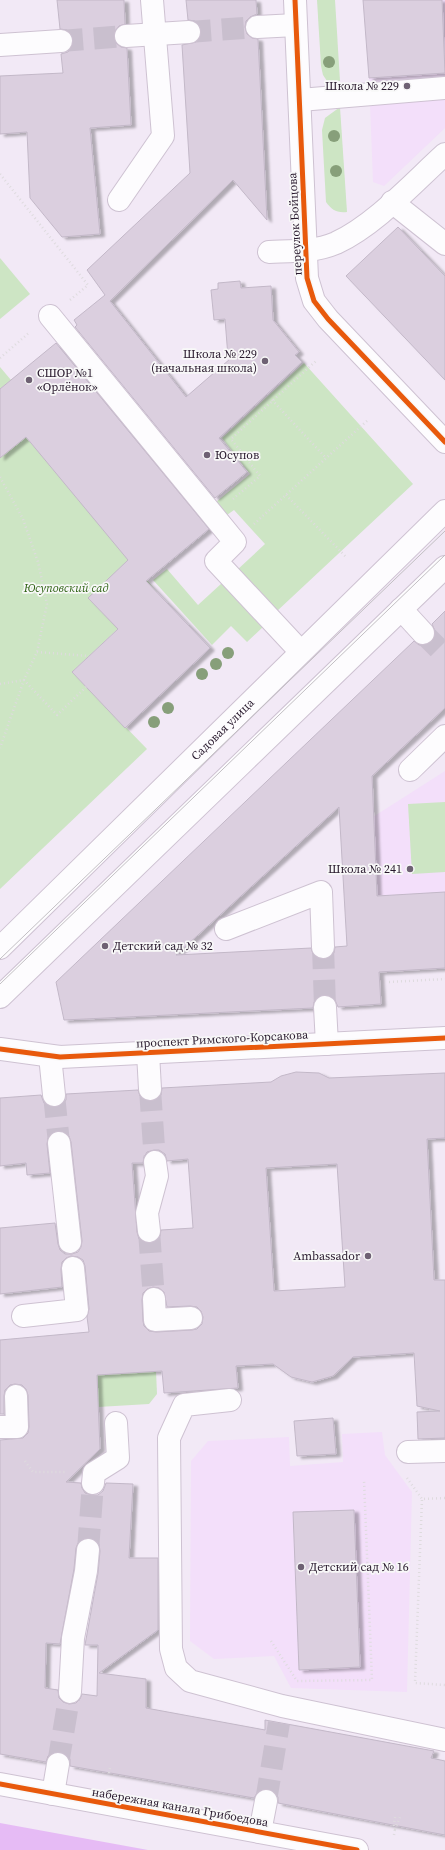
<svg xmlns="http://www.w3.org/2000/svg" width="445" height="1850" viewBox="0 0 445 1850" font-family="'Source Serif 4',serif">
	<style>
		.built { fill: #f3dffa }
		.green { fill: #cde5c4 }
		.water { fill: #e6bbf5 }
		.building { fill: #dbcfdf; stroke: #c3b8c8; fill-rule: evenodd; filter: url(#shadow) }
		.lines { fill: none; stroke-linecap: round; stroke-linejoin: round }
		.minor-tunnel { stroke: #c9bfce; stroke-width: 22; stroke-dasharray: 22 11; stroke-linecap: butt }
		.minor-casing { stroke: #cec2d2; stroke-width: 24 }
		.major-casing { stroke: #cec2d2; stroke-width: 24 }
		.path { stroke: #dedbde; stroke-width: 2.5; stroke-dasharray: 1 3; stroke-linecap: butt }
		.minor { stroke: #fdfcfe; stroke-width: 22 }
		.major { stroke: #fdfcfe; stroke-width: 22 }
		.tram { stroke: #c2bfc3; stroke-width: 1 }
		.cycleway-casing { stroke: #f8f8f8; stroke-width: 8 }
		.cycleway { stroke: #e8590c; stroke-width: 5 }
		.tree { fill: #879f7a }
		.poi-dot { fill: #6e6173; stroke: #f8f8f8; stroke-width: 1.5 }
		.labels { text-anchor: middle; stroke-width: 3.5; stroke-linejoin: round; paint-order: stroke }
		.poi-label { font-size: 12px; fill: #27182c; stroke: #f8f8f8; text-anchor: end }
		.street-label { font-size: 12px; fill: #27182c; stroke: #f8f8f8 }
		.park-label { font-size: 12px; font-style: italic; fill: #2f6315; stroke: #f8f8f8 }
	</style>
	<defs>
		<filter id="shadow"><feDropShadow dx="4.5" dy="2.5" stdDeviation="1" flood-color="#0004"/></filter>
	</defs>
	<rect width="100%" height="100%" fill="#f2e9f6"/>
	<g class="built">
		<path d="M 363,0 L 445,0 L 445,128 L 384,186 L 373,182 L 369,78 Z"/>
		<path d="M 445,771 L 445,968 L 379,972 L 379,921 L 373,817 Z"/>
		<path d="M 382,1432 L 385,1455 L 412,1492 L 407,1692 L 291,1688 L 274,1656 L 214,1659 L 190,1641 L 191,1461 L 208,1441 L 289,1437 L 290,1466 L 343,1462 L 342,1434 Z"/>
	</g>
	<g class="green">
		<path d="M 317,0 L 335,0 L 340,81 L 327,81 L 323,75 L 321,66 Z"/>
		<path d="M 340,107 L 347,212 C 336,213 332,210 326,202 L 322,130 L 325,118 Z"/>
		<path d="M 0,258 L 30,294 L 0,319 Z"/>
		<path d="M 304,363 L 413,484 L 276,612 L 236,571 L 265,544 L 234,510 L 227,515 L 216,502 L 250,474 L 222,438 Z"/>
		<path d="M 0,367 L 11,380 L 0,389 Z"/>
		<path d="M 26,437 L 157,592 L 72,672 L 147,749 L 0,889 L 0,442 Z"/>
		<path d="M 167,569 L 198,605 L 222,583 L 264,626 L 247,642 L 231,626 L 212,645 L 153,580 Z"/>
		<path d="M 445,802 L 445,872 L 412,874 L 408,804 Z"/>
		<path d="M 156,1371 L 157,1394 L 149,1404 L 98,1407 L 97,1375 Z"/>
	</g>
	<path class="water" d="M 0,1823 L 148,1850 L 0,1850 Z"/>
	<g class="building">
		<path d="M 57,0 L 124,0 L 125,24 L 119,26 L 115,31 L 114,36 L 116,43 L 121,47 L 127,48 L 131,125 L 90,128 L 100,234 L 62,237 L 30,198 L 27,132 L 0,134 L 0,76 L 63,73 L 61,54 L 68,52 L 72,47 L 73,40 L 72,34 L 67,30 L 60,29 Z"/>
		<path d="M 186,0 L 256,0 L 257,14 L 250,17 L 246,21 L 245,27 L 247,34 L 252,38 L 258,39 L 267,220 L 233,180 L 110,301 L 186,397 L 230,359 L 228,357 L 225,319 L 214,320 L 211,290 L 218,289 L 218,283 L 240,281 L 241,288 L 271,286 L 273,320 L 299,352 L 295,355 L 302,362 L 219,438 L 247,472 L 215,498 L 75,327 L 77,325 L 74,320 L 105,295 L 87,270 L 190,173 L 182,45 L 196,42 L 200,37 L 201,32 L 200,25 L 195,21 L 188,20 Z"/>
		<path d="M 363,0 L 442,0 L 445,73 L 369,78 Z"/>
		<path d="M 398,227 L 445,276 L 445,380 L 346,276 Z"/>
		<path d="M 56,343 L 209,529 L 146,581 L 210,648 L 125,728 L 72,672 L 118,629 L 88,598 L 128,560 L 26,437 L 0,458 L 0,389 Z"/>
		<path d="M 445,611 L 445,708 L 372,776 L 377,896 L 445,892 L 445,968 L 379,972 L 381,1004 L 338,1007 L 335,1000 L 331,996 L 325,995 L 318,997 L 314,1002 L 313,1008 L 64,1020 L 56,982 L 414,641 L 419,645 L 425,645 L 432,642 L 435,637 L 435,631 L 432,624 ZM 339,807 L 347,946 L 335,947 L 334,953 L 330,957 L 324,959 L 317,958 L 313,954 L 311,948 L 176,955 Z"/>
		<path d="M 296,1072 L 319,1073 L 329,1078 L 445,1073 L 445,1138 L 427,1139 L 434,1280 L 445,1280 L 445,1438 L 418,1439 L 417,1412 L 440,1411 L 417,1406 L 414,1353 L 353,1357 L 333,1376 L 312,1382 L 291,1377 L 273,1364 L 236,1366 L 238,1388 L 164,1393 L 162,1371 L 97,1375 L 100,1449 L 66,1482 L 81,1483 L 82,1488 L 85,1493 L 92,1495 L 98,1495 L 103,1491 L 106,1483 L 133,1484 L 129,1558 L 158,1558 L 158,1630 L 99,1673 L 146,1679 L 146,1708 L 265,1730 L 265,1720 L 434,1751 L 431,1758 L 445,1761 L 445,1835 L 278,1803 L 278,1797 L 274,1792 L 268,1789 L 262,1789 L 257,1793 L 254,1798 L 70,1766 L 70,1759 L 66,1754 L 60,1752 L 53,1752 L 48,1756 L 46,1762 L 0,1754 L 0,1440 L 23,1438 L 28,1433 L 29,1427 L 28,1395 L 26,1389 L 22,1385 L 15,1384 L 10,1385 L 5,1390 L 4,1396 L 4,1414 L 0,1414 L 0,1340 L 89,1332 L 87,1317 L 89,1309 L 85,1266 L 83,1260 L 78,1257 L 71,1256 L 66,1258 L 62,1262 L 61,1269 L 62,1287 L 0,1294 L 0,1228 L 55,1223 L 58,1244 L 60,1250 L 65,1254 L 72,1254 L 78,1252 L 81,1247 L 82,1241 L 71,1142 L 69,1136 L 64,1132 L 58,1131 L 52,1133 L 48,1138 L 47,1144 L 50,1173 L 27,1175 L 26,1163 L 0,1166 L 0,1098 L 41,1095 L 44,1103 L 49,1107 L 55,1107 L 62,1105 L 66,1100 L 66,1094 L 138,1090 L 140,1096 L 144,1100 L 151,1101 L 157,1099 L 161,1095 L 162,1088 L 271,1082 L 281,1076 ZM 154,1150 L 159,1150 L 165,1154 L 167,1161 L 188,1159 L 193,1228 L 161,1230 L 160,1236 L 157,1241 L 150,1243 L 144,1242 L 139,1239 L 137,1232 L 132,1163 L 143,1163 L 144,1157 L 147,1152 ZM 337,1164 L 345,1287 L 274,1291 L 266,1168 ZM 153,1287 L 159,1288 L 164,1292 L 167,1307 L 190,1306 L 197,1307 L 201,1311 L 203,1317 L 202,1324 L 197,1329 L 192,1330 L 156,1332 L 149,1331 L 144,1326 L 143,1321 L 142,1300 L 143,1293 L 147,1289 ZM 89,1538 L 96,1540 L 99,1544 L 100,1551 L 98,1573 L 85,1645 L 98,1645 L 97,1696 L 82,1694 L 80,1699 L 76,1703 L 69,1704 L 63,1702 L 59,1698 L 58,1690 L 45,1688 L 46,1643 L 60,1644 L 74,1569 L 76,1548 L 78,1543 L 82,1539 Z"/>
		<path d="M 333,1418 L 336,1454 L 297,1456 L 294,1421 Z"/>
		<path d="M 354,1510 L 360,1667 L 299,1670 L 293,1512 Z"/>
	</g>
	<g class="lines">
		<g class="minor-tunnel">
			<path d="M 189,32 L 257,27"/>
			<path d="M 61,41 L 126,36"/>
			<path d="M 423,633 L 445,655"/>
			<path d="M 323,947 L 325,1007"/>
			<path d="M 150,1089 L 155,1162"/>
			<path d="M 54,1095 L 59,1143"/>
			<path d="M 149,1231 L 154,1299"/>
			<path d="M 88,1550 L 93,1483"/>
			<path d="M 58,1764 L 70,1692"/>
			<path d="M 266,1801 L 279,1723"/>
		</g>
		<defs>
			<g id="minor">
				<path d="M 295,0 L 307,278 L 314,301 L 328,319 L 445,442"/>
				<path d="M 257,27 L 296,25"/>
				<path d="M 126,36 L 189,32"/>
				<path d="M 0,45 L 61,41"/>
				<path d="M 300,100 L 445,88"/>
				<path d="M 119,200 L 163,136 L 152,0"/>
				<path d="M 392,202 L 445,244"/>
				<path d="M 269,252 C 291,251 315,252 336,243 C 375,225 413,183 445,154"/>
				<path d="M 50,316 L 235,542 L 216,561 L 301,652"/>
				<path d="M 401,609 L 423,633"/>
				<path d="M 410,770 L 445,736"/>
				<path d="M 226,929 L 321,892 L 323,947"/>
				<path d="M 325,1007 L 327,1044"/>
				<path d="M 0,1049 L 60,1057 L 445,1038"/>
				<path d="M 148,1053 L 150,1089"/>
				<path d="M 50,1056 L 54,1095"/>
				<path d="M 59,1143 L 70,1242"/>
				<path d="M 149,1231 L 147,1213 L 157,1176 L 155,1162"/>
				<path d="M 154,1299 L 155,1320 L 191,1318"/>
				<path d="M 23,1316 L 77,1310 L 73,1268"/>
				<path d="M 230,1400 L 184,1405 L 169,1438 L 171,1649 L 176,1668 L 190,1681 L 282,1706 L 445,1740"/>
				<path d="M 0,1427 L 17,1427 L 16,1396"/>
				<path d="M 408,1452 L 445,1451"/>
				<path d="M 93,1483 L 94,1473 L 118,1458 L 116,1423"/>
				<path d="M 70,1692 L 73,1638 L 86,1571 L 88,1550"/>
				<path d="M 0,1784 L 357,1850"/>
				<path d="M 53,1794 L 58,1764"/>
				<path d="M 260,1832 L 266,1801"/>
			</g>
			<g id="major">
				<path id="s1" d="M 0,948 L 445,511"/>
				<path d="M 0,997 L 445,567"/>
			</g>
		</defs>
		<use href="#minor" class="minor-casing"/>
		<use href="#major" class="major-casing"/>
		<g class="path">
			<path d="M 0,174 L 88,285 L 70,300"/>
			<path d="M 0,358 L 30,332"/>
			<path d="M 272,400 L 325,457"/>
			<path d="M 0,477 L 23,519 L 38,562 L 47,604 L 37,652 L 24,680 L 0,748"/>
			<path d="M 286,495 L 347,558"/>
			<path d="M 233,499 L 260,476 L 231,439 L 316,361"/>
			<path d="M 254,524 L 369,419"/>
			<path d="M 37,652 L 89,656"/>
			<path d="M 0,684 L 24,680 L 57,715 L 86,687"/>
			<path d="M 389,982 L 445,979"/>
			<path d="M 25,1461 L 33,1472 L 67,1472"/>
			<path d="M 407,1478 L 422,1499"/>
			<path d="M 445,1498 L 422,1499 L 415,1683 L 445,1685"/>
			<path d="M 271,1641 L 297,1681 L 372,1680 L 364,1480"/>
			<path d="M 109,1773 L 110,1768"/>
			<path d="M 395,1817 L 394,1825 L 395,1829 L 400,1817"/>
			<path d="M 394,1835 L 395,1829"/>
		</g>
		<use href="#minor" class="minor"/>
		<use href="#major" class="major"/>
		<g class="tram">
			<path d="M 0,959 L 445,531"/>
			<path d="M 0,984 L 445,555"/>
		</g>
		<defs>
			<g id="cycleway">
				<path d="M 295,0 L 307,278 L 314,301 L 328,319 L 445,442"/>
				<path d="M 0,1049 L 60,1057 L 445,1038"/>
				<path d="M 0,1784 L 357,1850"/>
			</g>
		</defs>
		<use href="#cycleway" class="cycleway-casing"/>
		<use href="#cycleway" class="cycleway"/>
	</g>
	<g class="tree">
		<circle cx="329" cy="62" r="6"/>
		<circle cx="334" cy="136" r="6"/>
		<circle cx="336" cy="171" r="6"/>
		<circle cx="228" cy="653" r="6"/>
		<circle cx="216" cy="664" r="6"/>
		<circle cx="202" cy="674" r="6"/>
		<circle cx="168" cy="708" r="6"/>
		<circle cx="154" cy="722" r="6"/>
	</g>
	<g class="poi-dot">
		<circle cx="407" cy="86" r="4"/>
		<circle cx="265" cy="361" r="4"/>
		<circle cx="29" cy="380" r="4"/>
		<circle cx="207" cy="455" r="4"/>
		<circle cx="410" cy="869" r="4"/>
		<circle cx="105" cy="946" r="4"/>
		<circle cx="368" cy="1256" r="4"/>
		<circle cx="301" cy="1567" r="4"/>
	</g>
	<g class="labels">
		<g class="poi-label">
			<text x="399" y="90">Школа № 229</text>
			<text x="257" y="358">Школа № 229<tspan x="257" dy="14">(начальная школа)</tspan></text>
			<text x="37" y="377" text-anchor="start">СШОР №1<tspan x="37" dy="14">«Орлёнок»</tspan></text>
			<text x="215" y="459" text-anchor="start">Юсупов</text>
			<text x="402" y="873">Школа № 241</text>
			<text x="113" y="950" text-anchor="start">Детский сад № 32</text>
			<text x="360" y="1260">Ambassador</text>
			<text x="309" y="1571" text-anchor="start">Детский сад № 16</text>
		</g>
		<g class="street-label">
			<text transform="translate(295 224) rotate(-93)" y="4">переулок Бойцова</text>
			<text dy="4" stroke="none"><textPath href="#s1" startOffset="312">Садовая улица</textPath></text>
			<text transform="translate(222 1039) rotate(-3)" y="4">проспект Римского-Корсакова</text>
			<text transform="translate(180 1807) rotate(10)" y="4">набережная канала Грибоедова</text>
		</g>
		<g class="park-label">
			<text x="66" y="592">Юсуповский сад</text>
		</g>
	</g>
</svg>
